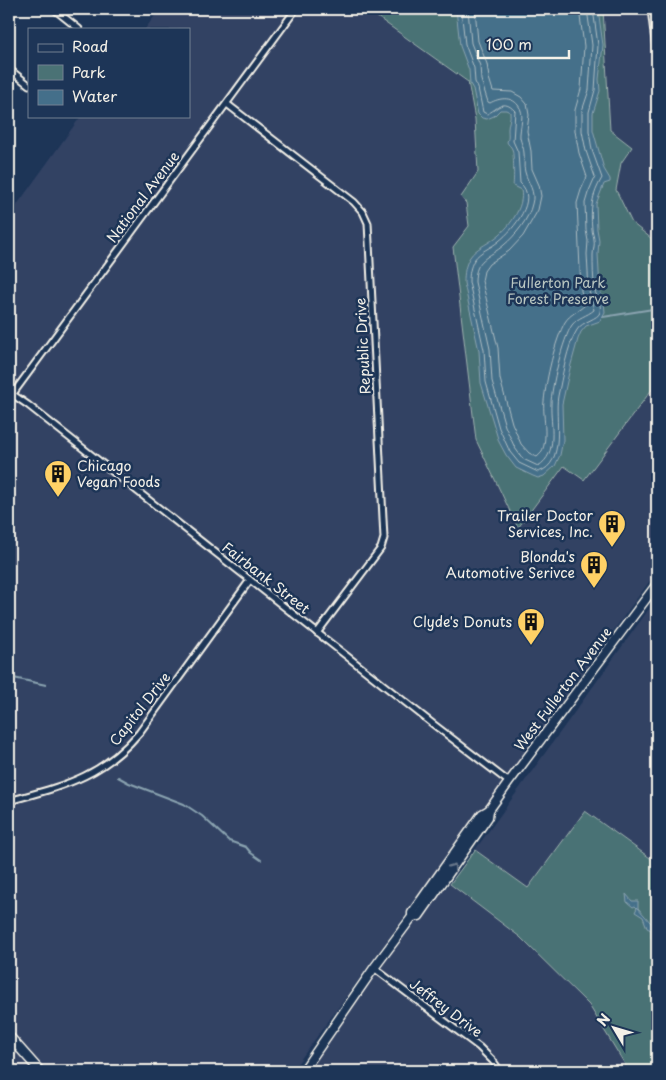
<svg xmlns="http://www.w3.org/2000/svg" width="666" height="1080" viewBox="0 0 666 1080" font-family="'Playpen Sans',sans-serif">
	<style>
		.built { fill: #324264 }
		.green { fill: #4a7275; stroke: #9fb2ae }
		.water { fill: #446f8a; stroke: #8aa3b0 }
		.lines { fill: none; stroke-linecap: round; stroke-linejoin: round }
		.shore { stroke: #aebdc2; stroke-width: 1 }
		.stream { stroke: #8aa3b0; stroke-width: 2 }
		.street-casing { stroke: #f4f1e8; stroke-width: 9 }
		.secondary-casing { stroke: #f4f1e8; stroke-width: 11 }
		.street { stroke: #1d3557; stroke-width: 5 }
		.secondary { stroke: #1d3557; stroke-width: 8 }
		.oneway { stroke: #68778a }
		.labels { text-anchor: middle; stroke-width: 5; stroke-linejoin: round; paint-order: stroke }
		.street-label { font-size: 14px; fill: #f4f1e8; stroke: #1d3557 }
		.park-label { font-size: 14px; fill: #b8c5c0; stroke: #1d3557 }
		.poi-label { font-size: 14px; fill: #f4f1e8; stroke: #1d3557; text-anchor: end }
	</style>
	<rect width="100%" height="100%" fill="#1d3557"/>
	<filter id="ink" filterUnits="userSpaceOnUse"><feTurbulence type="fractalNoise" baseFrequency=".02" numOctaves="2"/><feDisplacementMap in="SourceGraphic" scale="10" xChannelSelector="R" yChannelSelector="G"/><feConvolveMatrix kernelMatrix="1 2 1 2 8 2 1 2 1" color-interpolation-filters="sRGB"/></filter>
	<g filter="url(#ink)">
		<g class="built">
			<path d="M 160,9 L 366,9 L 467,82 L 475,119 L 478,172 L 461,197 L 466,203 L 469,226 L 453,247 L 476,440 L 518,528 L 564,465 L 584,480 L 656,383 L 657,384 L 657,571 L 292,1071 L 9,1071 L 9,216 L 81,116 L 189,116 L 189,29 L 145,29 Z"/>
			<path d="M 603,9 L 657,9 L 657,243 L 632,223 L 616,190 L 621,163 L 632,147 L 610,130 Z"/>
			<path d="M 657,598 L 657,863 L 585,811 L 528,888 L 475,850 Z"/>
			<path d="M 450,884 L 520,937 L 589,1005 L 630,1071 L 306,1071 L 413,923 Z"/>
		</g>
		<g class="green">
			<path d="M 366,9 L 603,9 L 610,130 L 632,147 L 621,163 L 616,190 L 632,223 L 657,243 L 657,384 L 656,384 L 584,480 L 564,466 L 518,528 L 476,440 L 453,247 L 469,226 L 466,203 L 461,197 L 478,172 L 475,119 L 468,82 Z"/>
			<path d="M 585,811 L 657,863 L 657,1071 L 629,1071 L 589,1005 L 520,937 L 450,884 L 475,850 L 528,888 Z"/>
		</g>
		<g class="water">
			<path d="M 456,9 L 598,9 L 603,45 L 599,79 L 600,91 L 593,113 L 593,130 L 604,169 L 610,179 L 610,182 L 604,184 L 596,204 L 597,229 L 599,240 L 598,254 L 600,290 L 604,302 L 605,312 L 600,321 L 586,326 L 581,332 L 578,339 L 570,368 L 562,404 L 563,440 L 560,455 L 555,466 L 544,476 L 538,478 L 533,476 L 516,468 L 506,455 L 499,442 L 481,383 L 479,351 L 464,283 C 464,273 465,265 470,257 C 476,248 486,245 495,238 C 508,229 525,207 521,190 L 513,186 C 514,182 514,153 512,149 C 511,146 508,145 507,142 C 509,137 508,135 508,129 C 508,123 511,119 510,112 L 506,110 L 500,110 L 494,116 L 487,119 L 482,118 L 478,114 L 473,89 L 470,84 L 469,70 L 460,46 Z"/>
			<path d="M 626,894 L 632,901 L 638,901 L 638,908 L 657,930 L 657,950 L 654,950 L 656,938 L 653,939 L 651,938 L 651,930 L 647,928 L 643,917 L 635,912 L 637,908 L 635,906 L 633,907 L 627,902 Z"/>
		</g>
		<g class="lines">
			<g class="shore">
				<path d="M 461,9 L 465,44 L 474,68 L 475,82 L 478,88 L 483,112 L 487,114 C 498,109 503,98 515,111 L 513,141 L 518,152 L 520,183 C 539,199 514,229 499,241 C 491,248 480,251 474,260 C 470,267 469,274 469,282 L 484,350 L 486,382 L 499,428 L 510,452 L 519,463 L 538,472 C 567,464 554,417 558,396 C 562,378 567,345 577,330 C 582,321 599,319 600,312 C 602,304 596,297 595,290 C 593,279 593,266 593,255 C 593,250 595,245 594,240 C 594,236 592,233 592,229 C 590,208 592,195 602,178 L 592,150 L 589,131 L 589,112 L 595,90 L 598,45 L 593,9"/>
				<path d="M 468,9 L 471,43 L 480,66 L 481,80 L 488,102 L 490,103 C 499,98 511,96 518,105 C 526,114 519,128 520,138 C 521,143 524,148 524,153 C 525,159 523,166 525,172 C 528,184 536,191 532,204 C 529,219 515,236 504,245 C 489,258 475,258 475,282 L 490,349 L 492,381 L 505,426 L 515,448 L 523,459 L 538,466 C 559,454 550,424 551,404 C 551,388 563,338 572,325 C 578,317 587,316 594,310 L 589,291 L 587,254 L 588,241 L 586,230 L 585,203 L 588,193 L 595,177 L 586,151 L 582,131 L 582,111 L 589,90 L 592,45 L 587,9"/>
				<path d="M 475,9 L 478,41 L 487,64 L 489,78 L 493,91 L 512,92 L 521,97 L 527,104 L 529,115 L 527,131 L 531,151 L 532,169 L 539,185 L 541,196 L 538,210 L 523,236 L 509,251 L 489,264 L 484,271 L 482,281 L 498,348 L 500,379 L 512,423 L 521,444 L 529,453 L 537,457 C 551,447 542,416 544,401 C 546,380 555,340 565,322 C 570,314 579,311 585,305 L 581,291 L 577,203 L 581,190 L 587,177 L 579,153 L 575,131 L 575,110 L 581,89 L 584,46 L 579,9"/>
			</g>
			<g class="stream">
				<path d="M 603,317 L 653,309 L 657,310"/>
				<path d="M 9,677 L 46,685"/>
				<path d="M 118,777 L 129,783 L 184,804 L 202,816 L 229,841 L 246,847 L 251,853 L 261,860"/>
			</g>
			<defs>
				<g id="street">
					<path d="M 54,9 L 79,29"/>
					<path d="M 651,9 L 657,58"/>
					<path d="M 9,69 L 29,85"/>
					<path d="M 227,104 L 354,202 L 363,212 L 368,223 L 384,538 L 381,548 L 317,633"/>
					<path d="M 9,392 L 28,405 L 433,724 L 509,782"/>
					<path d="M 9,399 L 296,9"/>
					<path d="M 9,801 C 62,786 101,778 139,733 L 250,580"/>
					<path d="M 374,968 L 479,1047 L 493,1061 L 500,1071"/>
					<path d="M 9,1055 L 16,1045"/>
				</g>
				<g id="secondary">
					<path d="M 412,917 L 419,916 L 488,817 L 489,810 L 509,782 L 657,584"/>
					<path d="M 9,1036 L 40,1071"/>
					<path d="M 303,1071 L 374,968 L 412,917 L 412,913 L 482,814 L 489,810"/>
				</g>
			</defs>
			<use href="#street" class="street-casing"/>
			<use href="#secondary" class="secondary-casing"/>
			<use href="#street" class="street"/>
			<use href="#secondary" class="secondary"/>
		</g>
		<defs><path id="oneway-chevron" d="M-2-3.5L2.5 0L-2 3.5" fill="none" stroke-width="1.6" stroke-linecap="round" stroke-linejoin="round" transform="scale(1.25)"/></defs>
		<use class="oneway" href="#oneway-chevron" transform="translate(453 867) rotate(-55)"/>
	</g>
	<defs>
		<symbol id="building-pin" viewBox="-11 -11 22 30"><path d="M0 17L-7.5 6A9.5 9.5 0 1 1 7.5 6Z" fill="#ffd166" stroke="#1d3557"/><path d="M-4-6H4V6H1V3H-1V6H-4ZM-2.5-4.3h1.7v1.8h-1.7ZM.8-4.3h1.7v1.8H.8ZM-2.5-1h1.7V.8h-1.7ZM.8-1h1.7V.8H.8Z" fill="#111"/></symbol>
	</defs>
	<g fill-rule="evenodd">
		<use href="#building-pin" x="42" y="458" width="32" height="43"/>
		<use href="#building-pin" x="596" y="508" width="32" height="43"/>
		<use href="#building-pin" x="578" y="549" width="32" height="43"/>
		<use href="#building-pin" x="515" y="606" width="32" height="43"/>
	</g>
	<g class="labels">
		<g class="street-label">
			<text transform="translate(143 197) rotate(-53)" y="5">National Avenue</text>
			<text transform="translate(363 346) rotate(-93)" y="5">Republic Drive</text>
			<text transform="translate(266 578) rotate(38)" y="5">Fairbank Street</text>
			<text transform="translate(563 689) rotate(-53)" y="5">West Fullerton Avenue</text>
			<text transform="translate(140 709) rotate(-52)" y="5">Capitol Drive</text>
			<text transform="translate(446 1008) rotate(37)" y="5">Jeffrey Drive</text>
		</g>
		<g class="park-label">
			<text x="558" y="288">Fullerton Park<tspan x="558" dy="16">Forest Preserve</tspan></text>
		</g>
		<g class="poi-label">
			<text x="77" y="471" text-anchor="start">Chicago<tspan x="77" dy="16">Vegan Foods</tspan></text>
			<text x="593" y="521">Trailer Doctor<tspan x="593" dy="16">Services, Inc.</tspan></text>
			<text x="575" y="562">Blonda's<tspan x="575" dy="16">Automotive Serivce</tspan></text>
			<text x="512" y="627">Clyde's Donuts</text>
		</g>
	</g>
	<rect width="666" height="1080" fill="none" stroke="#1d3557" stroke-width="30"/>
	<rect x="15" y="15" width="636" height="1050" fill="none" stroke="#f4f1e8" stroke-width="2" filter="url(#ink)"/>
	<rect x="28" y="28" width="162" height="90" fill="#1d3557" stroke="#738091"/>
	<rect x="38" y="44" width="25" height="8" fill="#1d3557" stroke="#738091"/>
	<text x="72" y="52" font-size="15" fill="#f4f1e8">Road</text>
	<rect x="38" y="65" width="25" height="15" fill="#4a7275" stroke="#738091"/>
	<text x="72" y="78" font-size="15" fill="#f4f1e8">Park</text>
	<rect x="38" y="90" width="25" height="15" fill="#446f8a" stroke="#738091"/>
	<text x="72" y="102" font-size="15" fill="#f4f1e8">Water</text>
	<g transform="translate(614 1028) rotate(308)" stroke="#1d3557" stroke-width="4" paint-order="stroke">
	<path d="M0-4L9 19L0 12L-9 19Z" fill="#f4f1e8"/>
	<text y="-8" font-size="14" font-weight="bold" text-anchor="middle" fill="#f4f1e8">N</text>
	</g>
	<path d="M478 50v8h91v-8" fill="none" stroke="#f4f1e8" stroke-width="2.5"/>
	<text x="486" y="50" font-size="15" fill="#f4f1e8" stroke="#1d3557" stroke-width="4" paint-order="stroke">100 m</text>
</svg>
